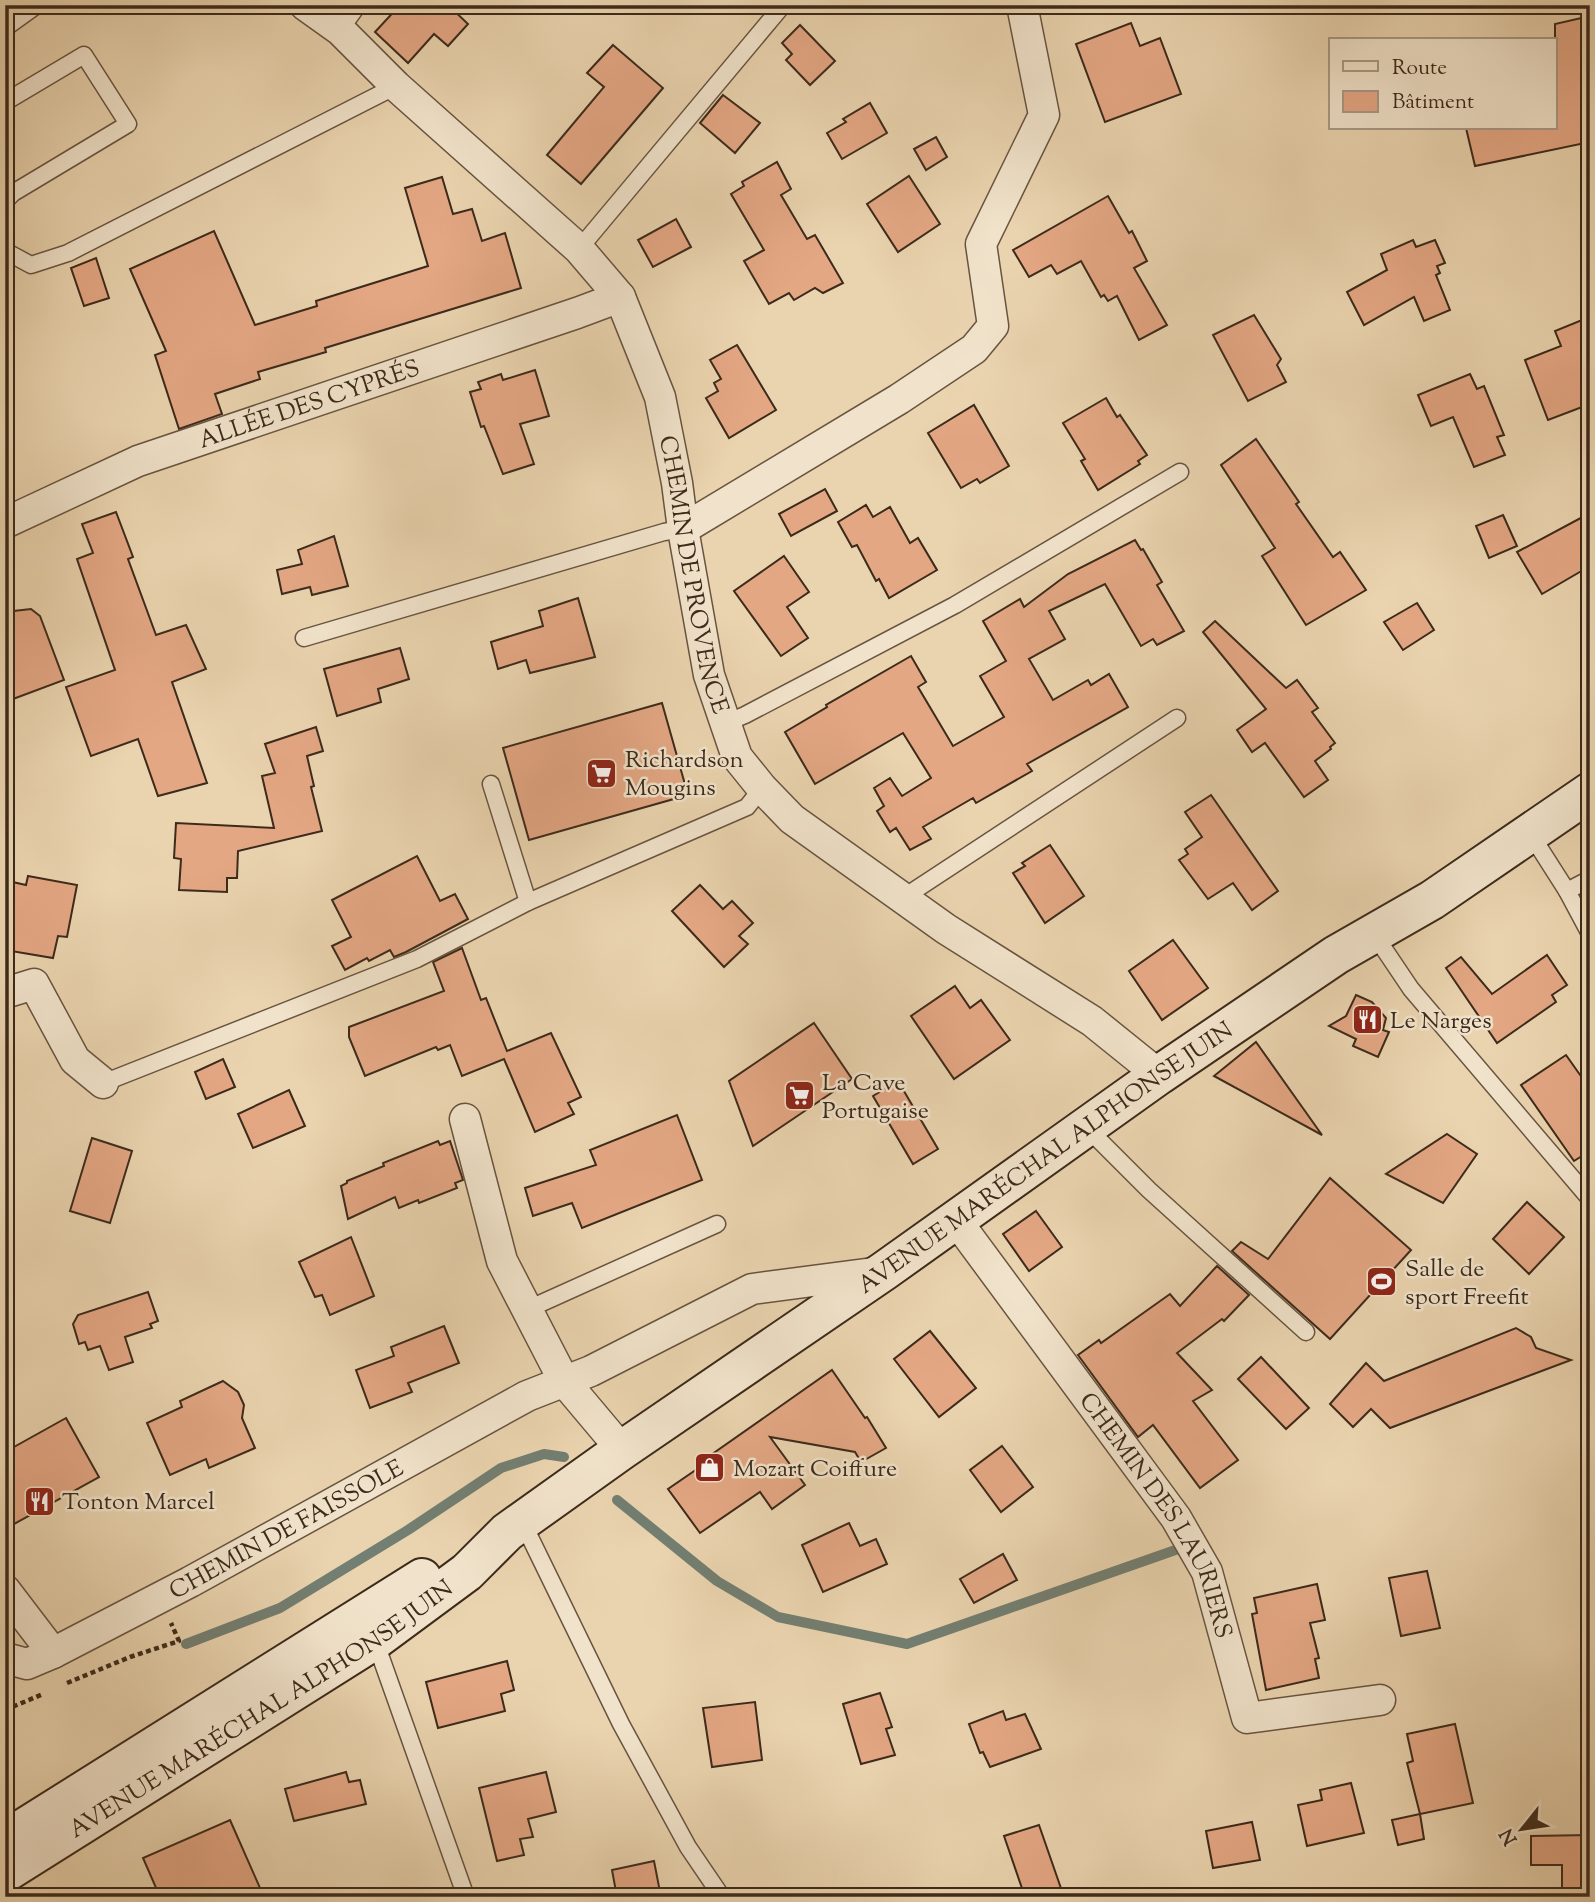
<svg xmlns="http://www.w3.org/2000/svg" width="1595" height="1902" viewBox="0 0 1595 1902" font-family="'Sorts Mill Goudy',serif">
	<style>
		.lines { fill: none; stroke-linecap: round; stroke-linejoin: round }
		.stream { stroke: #737f72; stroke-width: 10 }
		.building { fill: #e4a784; stroke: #3c2a1b; stroke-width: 2 }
		.lane-casing { stroke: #685440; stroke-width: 19 }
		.street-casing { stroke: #685440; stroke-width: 33 }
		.secondary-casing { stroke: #3c2a1b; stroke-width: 42 }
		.path { stroke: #3c2a1b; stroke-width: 4.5; stroke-dasharray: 5 3.5; stroke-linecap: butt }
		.lane { stroke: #f1e3cb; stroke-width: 16 }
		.street { stroke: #f1e3cb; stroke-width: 30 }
		.secondary { stroke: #f1e3cb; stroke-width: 38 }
		.labels { text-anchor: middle; stroke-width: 5; stroke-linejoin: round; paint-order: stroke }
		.street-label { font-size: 24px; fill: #3c2a1b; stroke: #f1e3cb }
		.poi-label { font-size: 24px; fill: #3c2a1b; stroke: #f1e3cb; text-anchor: start }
	</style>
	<rect width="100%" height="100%" fill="#ead4af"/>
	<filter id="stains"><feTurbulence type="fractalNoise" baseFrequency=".00286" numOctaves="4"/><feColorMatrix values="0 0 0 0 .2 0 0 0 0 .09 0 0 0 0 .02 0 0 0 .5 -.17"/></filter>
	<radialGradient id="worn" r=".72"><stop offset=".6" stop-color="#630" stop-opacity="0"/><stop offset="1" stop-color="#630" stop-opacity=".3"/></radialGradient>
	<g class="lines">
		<g class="stream">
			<path d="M 617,1500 L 717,1581 L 778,1617 L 907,1644 L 1184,1547"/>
			<path d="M 186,1644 L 280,1608 L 408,1530 L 501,1468 L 544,1454 L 564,1457"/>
		</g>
	</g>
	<g class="building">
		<path d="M 400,5 L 448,5 L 468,24 L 448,46 L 434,34 L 408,63 L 375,32 Z"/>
		<path d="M 1590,16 L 1590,142 L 1475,166 L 1466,128 L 1555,128 L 1555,24 Z"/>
		<path d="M 1131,23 L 1140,46 L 1160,38 L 1181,94 L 1105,122 L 1076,44 Z"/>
		<path d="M 800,25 L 835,61 L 810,85 L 786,60 L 792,54 L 782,43 Z"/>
		<path d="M 613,45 L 663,88 L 581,184 L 547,155 L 604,87 L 587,73 Z"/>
		<path d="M 723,95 L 760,123 L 735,153 L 700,123 Z"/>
		<path d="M 870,103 L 887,133 L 842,159 L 827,133 L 846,122 L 843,119 Z"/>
		<path d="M 936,137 L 947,157 L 926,170 L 914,149 Z"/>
		<path d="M 777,162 L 791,189 L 781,195 L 807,239 L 815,235 L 843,283 L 823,293 L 815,288 L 794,300 L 789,293 L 769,304 L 744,261 L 764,250 L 731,194 L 744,186 L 742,182 Z"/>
		<path d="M 909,176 L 940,224 L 898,252 L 867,204 Z"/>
		<path d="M 442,177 L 453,214 L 472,209 L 482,241 L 505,233 L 521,288 L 325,348 L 326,352 L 258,372 L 260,379 L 215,394 L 222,414 L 179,429 L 155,355 L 166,351 L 130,269 L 214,231 L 255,325 L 317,306 L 316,301 L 428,266 L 405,188 Z"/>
		<path d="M 1108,196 L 1129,233 L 1132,231 L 1147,261 L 1134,268 L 1167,325 L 1139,340 L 1117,296 L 1108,301 L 1104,295 L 1101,297 L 1081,261 L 1057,274 L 1051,265 L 1029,277 L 1013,250 Z"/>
		<path d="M 676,219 L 691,247 L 653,267 L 638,240 Z"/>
		<path d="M 1413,240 L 1416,247 L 1435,240 L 1445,263 L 1437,266 L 1440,273 L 1436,275 L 1450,310 L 1424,321 L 1414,297 L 1364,325 L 1347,292 L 1387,270 L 1381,254 Z"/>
		<path d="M 96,258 L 109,298 L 84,306 L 71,268 Z"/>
		<path d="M 1254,315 L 1281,359 L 1277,365 L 1286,382 L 1248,401 L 1213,335 Z"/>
		<path d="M 1582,320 L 1590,337 L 1590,404 L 1548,420 L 1525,360 L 1561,346 L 1555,331 Z"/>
		<path d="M 737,345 L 776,410 L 729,438 L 706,398 L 718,391 L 714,383 L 721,379 L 710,360 Z"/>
		<path d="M 535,370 L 549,416 L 520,424 L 534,464 L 503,474 L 484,426 L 481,427 L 470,392 L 481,389 L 478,382 L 501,374 L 503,380 Z"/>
		<path d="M 1470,374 L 1477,389 L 1484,386 L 1504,435 L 1497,437 L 1505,455 L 1474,467 L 1453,417 L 1431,426 L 1418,395 Z"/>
		<path d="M 1106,398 L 1117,417 L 1120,415 L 1147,455 L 1138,461 L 1140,464 L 1098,490 L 1081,461 L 1085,459 L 1063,423 Z"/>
		<path d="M 974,405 L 1009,466 L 980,483 L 977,479 L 961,488 L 928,433 Z"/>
		<path d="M 1256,439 L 1299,502 L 1296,504 L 1333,557 L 1340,552 L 1366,590 L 1306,625 L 1262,556 L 1275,548 L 1221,465 Z"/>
		<path d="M 825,489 L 837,511 L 791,536 L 779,514 Z"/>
		<path d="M 866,505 L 873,517 L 890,507 L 910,543 L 918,538 L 937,570 L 889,598 L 879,579 L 876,581 L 857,545 L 852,547 L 838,522 Z"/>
		<path d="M 116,512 L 133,557 L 128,559 L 156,635 L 186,625 L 206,669 L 172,682 L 207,783 L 158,796 L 138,739 L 91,756 L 66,687 L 115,670 L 77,559 L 93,553 L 82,524 Z"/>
		<path d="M 1590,513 L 1590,566 L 1542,594 L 1517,552 Z"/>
		<path d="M 1503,515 L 1517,546 L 1489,558 L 1476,526 Z"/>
		<path d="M 334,536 L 348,586 L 312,595 L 310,587 L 282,594 L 277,570 L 302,564 L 298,550 Z"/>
		<path d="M 1135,540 L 1141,550 L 1143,549 L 1162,582 L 1157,585 L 1184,631 L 1157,645 L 1153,639 L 1141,646 L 1105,584 L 1049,611 L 1065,639 L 1029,659 L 1053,700 L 1088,680 L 1091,685 L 1109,674 L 1128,707 L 1027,764 L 1032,771 L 976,803 L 973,798 L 923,827 L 931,839 L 910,850 L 896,828 L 890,832 L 877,811 L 884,806 L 874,788 L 890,778 L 902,796 L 931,778 L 903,733 L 815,784 L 785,732 L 827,707 L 826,705 L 911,656 L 926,682 L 918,687 L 953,746 L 1004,717 L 980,676 L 1006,661 L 983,621 L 1020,599 L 1024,607 L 1068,574 Z"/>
		<path d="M 784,556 L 809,592 L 787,607 L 808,638 L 781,656 L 734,591 Z"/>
		<path d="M 578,598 L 595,657 L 530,673 L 526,660 L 498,669 L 491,642 L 543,626 L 539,611 Z"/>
		<path d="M 1417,603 L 1434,630 L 1403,650 L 1384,622 Z"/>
		<path d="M 31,609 L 40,616 L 64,680 L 5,702 L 5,612 Z"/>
		<path d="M 1215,621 L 1286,688 L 1297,680 L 1318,708 L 1312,712 L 1335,743 L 1330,747 L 1331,749 L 1315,761 L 1328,780 L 1304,797 L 1265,743 L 1252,752 L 1237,730 L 1266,709 L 1203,632 Z"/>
		<path d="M 400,648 L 409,679 L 378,689 L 381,702 L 337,716 L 324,669 Z"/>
		<path d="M 662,703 L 688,795 L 529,840 L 503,748 Z"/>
		<path d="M 316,727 L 323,751 L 307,756 L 314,786 L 311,787 L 322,831 L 238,851 L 237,878 L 227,878 L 227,892 L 179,890 L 181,859 L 174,858 L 176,823 L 274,828 L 262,776 L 275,773 L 265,744 Z"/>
		<path d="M 1211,795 L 1278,891 L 1252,910 L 1233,883 L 1208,899 L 1179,860 L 1188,854 L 1185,849 L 1202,837 L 1185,812 Z"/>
		<path d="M 1050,845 L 1084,896 L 1045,923 L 1013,873 L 1025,866 L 1022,863 Z"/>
		<path d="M 417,856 L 440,901 L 455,894 L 468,919 L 406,952 L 394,957 L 390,950 L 369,961 L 367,958 L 345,970 L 332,946 L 351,937 L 332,900 Z"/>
		<path d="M 28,876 L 77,885 L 67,937 L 58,936 L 53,958 L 5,950 L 5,898 L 8,881 L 26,885 Z"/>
		<path d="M 700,885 L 723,909 L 732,901 L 753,923 L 739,936 L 748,944 L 724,967 L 672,911 Z"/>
		<path d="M 1173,940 L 1208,988 L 1162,1020 L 1129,971 Z"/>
		<path d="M 462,948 L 481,1000 L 486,998 L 507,1051 L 551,1033 L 581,1097 L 568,1103 L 574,1114 L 535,1132 L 504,1059 L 462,1076 L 450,1045 L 438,1050 L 436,1047 L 365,1076 L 349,1037 L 349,1027 L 444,991 L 433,962 Z"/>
		<path d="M 1547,955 L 1567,985 L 1552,995 L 1556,1002 L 1497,1043 L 1446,968 L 1461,957 L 1492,994 Z"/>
		<path d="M 955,986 L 970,1008 L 981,1000 L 1010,1040 L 954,1079 L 911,1016 Z"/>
		<path d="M 1356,995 L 1372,1002 L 1386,1018 L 1383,1030 L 1389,1032 L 1378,1057 L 1353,1046 L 1356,1039 L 1329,1026 L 1346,1016 Z"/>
		<path d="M 814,1023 L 852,1079 L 753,1146 L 729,1081 Z"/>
		<path d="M 1256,1042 L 1322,1135 L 1214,1076 Z"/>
		<path d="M 1566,1055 L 1590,1089 L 1590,1151 L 1574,1161 L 1521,1085 Z"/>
		<path d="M 223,1059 L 235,1087 L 206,1099 L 195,1072 Z"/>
		<path d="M 898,1081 L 938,1149 L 913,1164 L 873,1096 Z"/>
		<path d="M 289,1090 L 305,1126 L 253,1148 L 238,1114 Z"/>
		<path d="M 677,1115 L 702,1180 L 582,1228 L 572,1203 L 533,1216 L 525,1188 L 596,1165 L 590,1150 Z"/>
		<path d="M 1447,1134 L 1477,1154 L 1443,1203 L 1386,1174 Z"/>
		<path d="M 92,1138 L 132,1151 L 110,1223 L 70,1211 Z"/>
		<path d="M 438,1141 L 440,1145 L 450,1141 L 463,1180 L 455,1183 L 457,1188 L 419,1203 L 418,1200 L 399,1208 L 395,1197 L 348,1219 L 341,1186 L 347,1183 L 347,1181 L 384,1166 L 383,1163 Z"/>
		<path d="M 1330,1178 L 1411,1250 L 1330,1339 L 1232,1251 L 1241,1242 L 1268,1259 Z"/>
		<path d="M 1527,1202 L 1564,1237 L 1529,1274 L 1493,1239 Z"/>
		<path d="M 1036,1211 L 1062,1247 L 1029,1271 L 1003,1234 Z"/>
		<path d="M 351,1237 L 374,1296 L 330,1315 L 322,1295 L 315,1297 L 299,1262 Z"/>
		<path d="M 1217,1266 L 1249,1295 L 1224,1321 L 1222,1319 L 1177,1353 L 1212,1390 L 1193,1401 L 1238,1460 L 1200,1488 L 1153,1425 L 1138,1437 L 1078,1355 L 1099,1340 L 1101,1343 L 1170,1294 L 1180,1306 Z"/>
		<path d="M 148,1292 L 158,1321 L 150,1324 L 152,1328 L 125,1337 L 133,1362 L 109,1370 L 100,1346 L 88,1350 L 85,1342 L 79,1344 L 73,1324 L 78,1315 Z"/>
		<path d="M 444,1326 L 459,1363 L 408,1383 L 412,1392 L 370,1408 L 356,1370 L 394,1356 L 391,1347 Z"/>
		<path d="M 1516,1328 L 1531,1337 L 1536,1348 L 1571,1360 L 1390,1428 L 1371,1409 L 1353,1427 L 1330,1404 L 1366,1363 L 1384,1381 Z"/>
		<path d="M 930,1331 L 976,1388 L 939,1417 L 894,1359 Z"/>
		<path d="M 1261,1357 L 1309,1408 L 1286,1429 L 1238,1379 Z"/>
		<path d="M 832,1370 L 865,1418 L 867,1417 L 886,1448 L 861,1462 L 855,1452 L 770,1437 L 805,1485 L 772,1509 L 760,1492 L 700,1533 L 668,1489 L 700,1467 L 698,1464 Z"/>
		<path d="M 223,1381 L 238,1392 L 244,1405 L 242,1418 L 255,1448 L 209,1468 L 206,1459 L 170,1475 L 147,1423 L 182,1407 L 180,1401 Z"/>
		<path d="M 66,1418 L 99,1477 L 5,1529 L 5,1452 Z"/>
		<path d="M 1002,1446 L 1033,1487 L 1001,1512 L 970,1470 Z"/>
		<path d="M 849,1523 L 860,1546 L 876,1539 L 887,1564 L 823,1592 L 802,1545 Z"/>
		<path d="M 1003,1554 L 1017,1580 L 974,1603 L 960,1579 Z"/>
		<path d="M 1427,1571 L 1440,1628 L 1401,1636 L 1389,1578 Z"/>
		<path d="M 1317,1584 L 1325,1620 L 1310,1623 L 1319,1658 L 1315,1659 L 1319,1678 L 1266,1690 L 1252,1614 L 1257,1613 L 1254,1598 Z"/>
		<path d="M 507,1661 L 514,1690 L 501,1694 L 505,1711 L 438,1728 L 426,1682 Z"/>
		<path d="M 880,1693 L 892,1727 L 886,1729 L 895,1755 L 861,1764 L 843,1704 Z"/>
		<path d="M 755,1702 L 762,1760 L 712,1767 L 703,1708 Z"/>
		<path d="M 1003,1711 L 1006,1720 L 1025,1714 L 1041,1749 L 990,1767 L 983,1752 L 980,1753 L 969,1724 Z"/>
		<path d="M 1455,1724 L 1473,1803 L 1420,1814 L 1424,1839 L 1398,1845 L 1392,1820 L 1420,1814 L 1407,1763 L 1413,1761 L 1407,1734 Z"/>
		<path d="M 346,1772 L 349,1782 L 360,1780 L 366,1804 L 294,1821 L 285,1789 Z"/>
		<path d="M 546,1772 L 556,1812 L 528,1819 L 533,1837 L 520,1839 L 524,1855 L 497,1861 L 479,1788 Z"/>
		<path d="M 1351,1783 L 1364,1833 L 1307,1846 L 1298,1805 L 1322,1800 L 1320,1790 Z"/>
		<path d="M 230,1820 L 264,1897 L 160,1897 L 143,1858 Z"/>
		<path d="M 1252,1822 L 1260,1860 L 1213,1868 L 1206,1831 Z"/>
		<path d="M 1039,1825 L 1064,1897 L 1025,1897 L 1004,1836 Z"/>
		<path d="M 1590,1835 L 1590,1897 L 1562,1897 L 1562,1865 L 1531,1865 L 1531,1836 Z"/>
		<path d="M 654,1861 L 661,1897 L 617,1897 L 612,1870 Z"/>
	</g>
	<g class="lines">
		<defs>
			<g id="lane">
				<path d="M 5,28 L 37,5"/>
				<path d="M 340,30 L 358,5"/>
				<path d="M 5,102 L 84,55 L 128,124 L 13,193 L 5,201"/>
				<path d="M 5,249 L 7,252 L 31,265 L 68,253 L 396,86"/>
				<path d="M 579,249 L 783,5"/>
				<path d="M 304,638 L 664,532 L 683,529"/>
				<path d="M 726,723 L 745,715 L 955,605 L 1180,472"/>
				<path d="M 491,784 L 528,902"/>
				<path d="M 1530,833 L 1567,891 L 1590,879"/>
				<path d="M 1567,891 L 1590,934"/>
				<path d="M 908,901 L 915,890 L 1177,718"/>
				<path d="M 1374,934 L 1411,989 L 1590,1199"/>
				<path d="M 103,1083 L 417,959 L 528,902 L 747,807 L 762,788"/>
				<path d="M 1086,1127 L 1149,1190 L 1306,1332"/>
				<path d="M 526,1310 L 717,1224"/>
				<path d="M 522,1521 L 621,1724 L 688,1847 L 722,1897"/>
				<path d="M 374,1638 L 466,1897"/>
			</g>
			<g id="street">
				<path id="s1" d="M 305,5 L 340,30 L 396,86 L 579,249 L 620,297 L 660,397 L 677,483 L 683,529 L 709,675 L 737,757 L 762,788 L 792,819 L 946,929 L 1092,1021 L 1159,1075"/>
				<path id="s2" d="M 5,523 L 138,461 L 577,313 L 620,297"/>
				<path d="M 683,529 L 899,399 L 974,349 L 993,326 L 981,244 L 1044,115 L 1022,5"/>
				<path d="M 5,993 L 34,984 L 75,1060 L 103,1083"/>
				<path d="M 465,1119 L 502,1261 L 564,1381 L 622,1450"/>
				<path id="s3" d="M 956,1220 L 1176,1518 L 1207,1572 L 1247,1718 L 1380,1700"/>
				<path d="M 5,1590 L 53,1653"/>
				<path id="s4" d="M 5,1658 L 27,1664 L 53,1653 L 190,1582 L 527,1396 L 591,1371 L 752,1289 L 881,1272"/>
			</g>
			<g id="secondary">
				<path d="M 5,1840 L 422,1578"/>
				<path id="s5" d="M 5,1873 L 375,1640 L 467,1572 L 507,1532 L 622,1450 L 884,1271 L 1159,1075 L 1336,955 L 1432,900 L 1590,792"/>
			</g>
		</defs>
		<use href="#lane" class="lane-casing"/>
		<use href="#street" class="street-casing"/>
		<use href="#secondary" class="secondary-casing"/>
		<g class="path">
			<path d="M 67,1683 L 130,1657 L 179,1641 L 171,1623"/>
			<path d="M 5,1710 L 43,1694"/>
		</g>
		<use href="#lane" class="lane"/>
		<use href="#street" class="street"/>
		<use href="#secondary" class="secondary"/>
	</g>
	<defs>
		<symbol id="supermarket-square" viewBox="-11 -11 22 22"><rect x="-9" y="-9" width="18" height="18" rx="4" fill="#8f2418" stroke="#f1e3cb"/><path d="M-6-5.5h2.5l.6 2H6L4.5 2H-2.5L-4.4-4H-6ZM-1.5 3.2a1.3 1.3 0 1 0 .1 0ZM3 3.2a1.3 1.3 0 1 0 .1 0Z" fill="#fff"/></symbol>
		<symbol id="restaurant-square" viewBox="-11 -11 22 22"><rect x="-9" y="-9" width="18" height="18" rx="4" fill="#8f2418" stroke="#f1e3cb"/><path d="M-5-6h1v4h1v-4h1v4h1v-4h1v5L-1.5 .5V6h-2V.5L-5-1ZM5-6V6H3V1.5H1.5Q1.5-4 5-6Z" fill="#fff"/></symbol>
		<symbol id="stadium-square" viewBox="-11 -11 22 22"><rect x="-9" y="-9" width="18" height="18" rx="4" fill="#8f2418" stroke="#f1e3cb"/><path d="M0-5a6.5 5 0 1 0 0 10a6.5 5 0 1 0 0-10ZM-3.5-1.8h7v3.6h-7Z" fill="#fff"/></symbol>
		<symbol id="shop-square" viewBox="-11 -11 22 22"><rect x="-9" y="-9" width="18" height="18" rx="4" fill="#8f2418" stroke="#f1e3cb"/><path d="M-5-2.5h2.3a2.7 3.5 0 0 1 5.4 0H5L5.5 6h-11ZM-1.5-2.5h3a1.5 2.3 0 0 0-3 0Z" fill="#fff"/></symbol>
	</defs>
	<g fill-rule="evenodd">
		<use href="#supermarket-square" x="584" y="756" width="35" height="35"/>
		<use href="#restaurant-square" x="1350" y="1002" width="35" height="35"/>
		<use href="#supermarket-square" x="782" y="1078" width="35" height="35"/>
		<use href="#stadium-square" x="1364" y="1264" width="35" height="35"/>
		<use href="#shop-square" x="692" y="1450" width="35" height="35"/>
		<use href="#restaurant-square" x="22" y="1484" width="35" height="35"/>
	</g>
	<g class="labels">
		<g class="street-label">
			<text dy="8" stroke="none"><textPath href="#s2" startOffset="327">ALLÉE DES CYPRÉS</textPath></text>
			<text dy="8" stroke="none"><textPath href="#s1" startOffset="719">CHEMIN DE PROVENCE</textPath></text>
			<text dy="8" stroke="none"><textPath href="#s5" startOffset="1264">AVENUE MARÉCHAL ALPHONSE JUIN</textPath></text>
			<text dy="8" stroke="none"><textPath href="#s3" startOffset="359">CHEMIN DES LAURIERS</textPath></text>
			<text dy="8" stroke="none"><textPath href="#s4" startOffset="315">CHEMIN DE FAISSOLE</textPath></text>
			<text dy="8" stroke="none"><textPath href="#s5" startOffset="304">AVENUE MARÉCHAL ALPHONSE JUIN</textPath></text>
		</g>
		<g class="poi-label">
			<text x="625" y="767">Richardson<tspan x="625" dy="28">Mougins</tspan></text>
			<text x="1390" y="1028">Le Narges</text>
			<text x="822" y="1090">La Cave<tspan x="822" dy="28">Portugaise</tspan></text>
			<text x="1405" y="1276">Salle de<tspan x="1405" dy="28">sport Freefit</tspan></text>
			<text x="733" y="1476">Mozart Coiffure</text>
			<text x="62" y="1509">Tonton Marcel</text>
		</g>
	</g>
	<rect width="1595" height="1902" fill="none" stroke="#ead4af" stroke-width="28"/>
	<rect x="7" y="7" width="1581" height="1888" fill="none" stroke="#3c2a1b" stroke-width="3.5"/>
	<rect x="14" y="14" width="1567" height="1874" fill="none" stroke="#3c2a1b" stroke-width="2"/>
	<rect x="1329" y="38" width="228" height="91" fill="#f1e3cb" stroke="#a99985" stroke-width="2"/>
	<rect x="1343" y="61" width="35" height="10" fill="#f1e3cb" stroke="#a99985" stroke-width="2"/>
	<text x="1392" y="74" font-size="21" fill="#3c2a1b">Route</text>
	<rect x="1343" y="91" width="35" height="21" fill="#e4a784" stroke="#a99985" stroke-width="2"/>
	<text x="1392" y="108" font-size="21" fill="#3c2a1b">Bâtiment</text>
	<g transform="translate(1522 1829) rotate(240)" stroke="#f1e3cb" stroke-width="5" paint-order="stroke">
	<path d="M0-5L12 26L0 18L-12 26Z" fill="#3c2a1b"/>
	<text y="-10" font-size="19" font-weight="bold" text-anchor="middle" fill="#3c2a1b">N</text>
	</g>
	<rect width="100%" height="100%" filter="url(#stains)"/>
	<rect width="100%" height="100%" fill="url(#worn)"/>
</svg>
